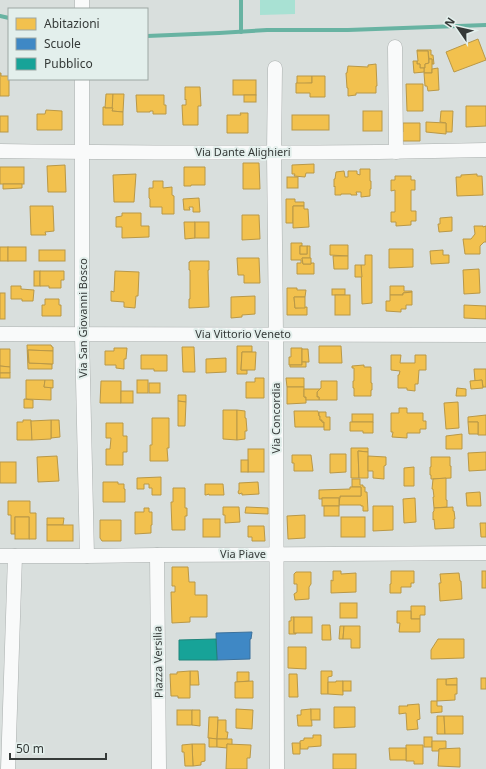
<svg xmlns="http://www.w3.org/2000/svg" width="486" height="769" viewBox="0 0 486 769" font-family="'Noto Sans',sans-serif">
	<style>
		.green { fill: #a8e1d3 }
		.homes { fill: #f2c14e; stroke: #b99847 }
		.schools { fill: #3f88c5; stroke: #3c719b }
		.public { fill: #17a398; stroke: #20847b }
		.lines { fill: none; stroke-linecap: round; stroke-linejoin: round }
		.stream { stroke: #68b3a2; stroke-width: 4 }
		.minor-casing { stroke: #abb0af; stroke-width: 15 }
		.minor { stroke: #f9fafa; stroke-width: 14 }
		.labels { text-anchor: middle; stroke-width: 4; stroke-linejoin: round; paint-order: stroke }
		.street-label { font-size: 11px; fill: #353a38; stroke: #e3efec }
	</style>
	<rect width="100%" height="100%" fill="#d9dfdd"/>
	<path class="green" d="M 260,0 L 295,0 L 295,14 L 260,15 Z"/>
	<g class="homes">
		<path d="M 478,39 L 486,60 L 454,72 L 446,52 Z"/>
		<path d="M 417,50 L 431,50 L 431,55 L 433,55 L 434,64 L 432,64 L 432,59 L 429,59 L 428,51 L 417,51 Z"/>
		<path d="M 417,51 L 428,51 L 429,63 L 425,64 L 425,68 L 420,68 L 420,64 L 417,64 L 417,61 L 418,61 Z"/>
		<path d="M 429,59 L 432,59 L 432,73 L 424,73 L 424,68 L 425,68 L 425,64 L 429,63 Z"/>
		<path d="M 413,61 L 417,61 L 417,64 L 420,64 L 420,68 L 424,68 L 424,72 L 414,73 Z"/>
		<path d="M 376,64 L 377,86 L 376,86 L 376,93 L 356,93 L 356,95 L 348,96 L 348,88 L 347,88 L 346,73 L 347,73 L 348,66 L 368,67 L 368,65 Z"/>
		<path d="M 438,68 L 439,90 L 428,91 L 427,86 L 425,86 L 424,73 L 432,73 L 432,69 Z"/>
		<path d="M 0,73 L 1,73 L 1,76 L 9,76 L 9,96 L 0,96 Z"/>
		<path d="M 297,76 L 312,76 L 312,83 L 297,84 Z"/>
		<path d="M 312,76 L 325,76 L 325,97 L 310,97 L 310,93 L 296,93 L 296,83 L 312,83 Z"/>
		<rect x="233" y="80" width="23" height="15"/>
		<path d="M 406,84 L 423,84 L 423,111 L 407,111 Z"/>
		<path d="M 185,87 L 200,87 L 201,106 L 198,106 L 198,125 L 183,125 L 182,105 L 186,105 L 186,99 L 185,100 Z"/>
		<path d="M 106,94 L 113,94 L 113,108 L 105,108 Z"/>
		<path d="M 113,94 L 124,94 L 123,112 L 112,111 Z"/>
		<path d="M 136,95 L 164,95 L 164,105 L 166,105 L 166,114 L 153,114 L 153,111 L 150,111 L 150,112 L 137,112 Z"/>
		<rect x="244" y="95" width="12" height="7"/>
		<path d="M 466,106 L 486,106 L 486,126 L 466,127 Z"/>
		<path d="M 103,107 L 105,107 L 105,108 L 113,108 L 112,111 L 123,112 L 123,125 L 103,125 Z"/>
		<path d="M 46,110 L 62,111 L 62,130 L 37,130 L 37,114 L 45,114 Z"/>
		<rect x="363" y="111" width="19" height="20"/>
		<path d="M 441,111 L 453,111 L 452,132 L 446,132 L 446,123 L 440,122 Z"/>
		<path d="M 240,113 L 248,113 L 248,133 L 227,133 L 227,115 L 241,115 Z"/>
		<rect x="292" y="115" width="37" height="15"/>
		<rect x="0" y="116" width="8" height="16"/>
		<path d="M 426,122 L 446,123 L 446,134 L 426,132 Z"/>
		<path d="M 403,123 L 420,123 L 420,141 L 401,141 L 401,132 L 403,132 Z"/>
		<path d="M 243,163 L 259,163 L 260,189 L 243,189 Z"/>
		<path d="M 314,164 L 314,173 L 306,173 L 305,177 L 294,176 L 295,174 L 292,174 L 292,165 Z"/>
		<path d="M 65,165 L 66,192 L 48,192 L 47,166 Z"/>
		<rect x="0" y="167" width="24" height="17"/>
		<path d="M 184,167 L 205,167 L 205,185 L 191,185 L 191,186 L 184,186 Z"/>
		<path d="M 360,169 L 370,169 L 370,181 L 371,181 L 371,189 L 370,189 L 370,196 L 361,197 L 361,192 L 356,192 L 357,195 L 351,195 L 351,194 L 341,194 L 341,195 L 335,195 L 335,186 L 334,187 L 334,179 L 335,179 L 336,172 L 344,171 L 345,177 L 348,177 L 348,171 L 357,171 L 357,174 L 360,175 Z"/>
		<path d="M 136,174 L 134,202 L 114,202 L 113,175 Z"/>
		<path d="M 477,174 L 477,176 L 482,176 L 483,195 L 457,196 L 456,177 L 461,177 L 461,175 Z"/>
		<path d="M 395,176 L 411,176 L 411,180 L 415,180 L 415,190 L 411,190 L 411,211 L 416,211 L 416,221 L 411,221 L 411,225 L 396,226 L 396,222 L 391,222 L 391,212 L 395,212 L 395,190 L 391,191 L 391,180 L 395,180 Z"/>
		<rect x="287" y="177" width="11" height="11"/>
		<path d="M 153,181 L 163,181 L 163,188 L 172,187 L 172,195 L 174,196 L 174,214 L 162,214 L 162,207 L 150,207 L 150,199 L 149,198 L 149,188 L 153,188 Z"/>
		<path d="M 3,184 L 22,184 L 22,188 L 3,189 Z"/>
		<path d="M 199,198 L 200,212 L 193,212 L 193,207 L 189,207 L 190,210 L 184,210 L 183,199 Z"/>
		<path d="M 286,199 L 295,199 L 295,202 L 304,202 L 304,206 L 293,206 L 293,223 L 286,223 Z"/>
		<path d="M 30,206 L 53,206 L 54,231 L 45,232 L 46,235 L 31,235 Z"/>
		<path d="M 293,206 L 304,206 L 304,209 L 308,209 L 309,227 L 293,228 Z"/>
		<path d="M 122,213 L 141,213 L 141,226 L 149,226 L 149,237 L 122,238 L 122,227 L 116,227 L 116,217 L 122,216 Z"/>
		<path d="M 242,215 L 259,215 L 260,239 L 242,240 Z"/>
		<path d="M 452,217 L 452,231 L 439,232 L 438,224 L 440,224 L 440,218 Z"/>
		<path d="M 184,222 L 195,222 L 195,238 L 185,239 Z"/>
		<rect x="195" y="222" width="14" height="16"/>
		<path d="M 474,226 L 483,226 L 483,227 L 486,226 L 486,242 L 484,242 L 480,246 L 480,254 L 465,254 L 463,239 L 471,239 L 475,234 Z"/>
		<path d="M 291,243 L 302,243 L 302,246 L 300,246 L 300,254 L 307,254 L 307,246 L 310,246 L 310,258 L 302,258 L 303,264 L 311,264 L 311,263 L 314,263 L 314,274 L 297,274 L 297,263 L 301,263 L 301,260 L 291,260 Z"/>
		<path d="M 330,245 L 348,245 L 348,256 L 330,255 Z"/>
		<rect x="300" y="246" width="7" height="8"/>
		<rect x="0" y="247" width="8" height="14"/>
		<rect x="8" y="247" width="18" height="14"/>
		<path d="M 389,249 L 413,249 L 413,267 L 389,268 Z"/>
		<rect x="39" y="250" width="26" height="11"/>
		<path d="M 443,250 L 443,255 L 449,255 L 449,263 L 431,264 L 430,251 Z"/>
		<path d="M 365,255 L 372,255 L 372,303 L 362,304 L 361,265 L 365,265 Z"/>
		<path d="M 333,256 L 348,256 L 348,269 L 334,269 Z"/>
		<path d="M 237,258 L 259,258 L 260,283 L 244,283 L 244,275 L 238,275 Z"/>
		<path d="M 302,258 L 311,258 L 311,264 L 303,264 Z"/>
		<path d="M 190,261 L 209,261 L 209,270 L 208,270 L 209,307 L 189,308 L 189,299 L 190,299 L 190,270 L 189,270 L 189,262 L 190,262 Z"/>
		<path d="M 355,265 L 361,265 L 362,277 L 355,277 Z"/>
		<path d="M 479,269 L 480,293 L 464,294 L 463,270 Z"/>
		<rect x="34" y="271" width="6" height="15"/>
		<path d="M 40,271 L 64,271 L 64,280 L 61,280 L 61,288 L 49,288 L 49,286 L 40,286 Z"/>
		<path d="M 115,271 L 139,272 L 138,296 L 136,296 L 135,308 L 124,307 L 124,302 L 111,301 L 111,291 L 114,292 Z"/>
		<path d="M 11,286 L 21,286 L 21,289 L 34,290 L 33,301 L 22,301 L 22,299 L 11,299 Z"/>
		<path d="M 390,286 L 404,286 L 404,291 L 412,291 L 412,292 L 403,293 L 403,295 L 390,295 Z"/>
		<path d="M 287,288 L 297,288 L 297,290 L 306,290 L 305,297 L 294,297 L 295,308 L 307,307 L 307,315 L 287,315 Z"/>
		<rect x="332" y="289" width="13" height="6"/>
		<path d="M 412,292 L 412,305 L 406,305 L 406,309 L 401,309 L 401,312 L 386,311 L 386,301 L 390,301 L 390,295 L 403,295 L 403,293 Z"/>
		<rect x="0" y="293" width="5" height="26"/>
		<rect x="335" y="295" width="15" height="20"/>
		<path d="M 255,296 L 255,314 L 242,315 L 242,317 L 231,318 L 231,297 Z"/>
		<path d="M 294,297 L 305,297 L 305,308 L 295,308 Z"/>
		<path d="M 45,299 L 59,299 L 59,305 L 61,305 L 61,316 L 42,316 L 42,305 L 45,305 Z"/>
		<path d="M 464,305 L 486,306 L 486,319 L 464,318 Z"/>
		<path d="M 27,345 L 51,345 L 52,347 L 53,347 L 53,351 L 28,350 L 29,363 L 52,364 L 52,369 L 28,369 Z"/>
		<path d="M 237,346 L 252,346 L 252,352 L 242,352 L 241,370 L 247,370 L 247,374 L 237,374 Z"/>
		<path d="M 319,346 L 341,346 L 342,363 L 319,363 Z"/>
		<path d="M 182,347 L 194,347 L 195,372 L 183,372 Z"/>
		<path d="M 114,348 L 127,348 L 126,359 L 124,359 L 124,369 L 116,368 L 116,365 L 105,365 L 105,351 L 114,351 Z"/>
		<path d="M 291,348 L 302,348 L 302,365 L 289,365 L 289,357 L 291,357 Z"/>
		<path d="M 0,349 L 10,349 L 10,367 L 0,366 Z"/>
		<path d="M 302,349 L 308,349 L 309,362 L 302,362 Z"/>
		<path d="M 28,350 L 53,351 L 53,364 L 29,363 Z"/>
		<path d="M 242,352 L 256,352 L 255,370 L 241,370 Z"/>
		<path d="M 141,355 L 167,355 L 167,371 L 154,371 L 154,369 L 141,369 Z"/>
		<path d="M 391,355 L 401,355 L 400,363 L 415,363 L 415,355 L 426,355 L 426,370 L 419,370 L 418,384 L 415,384 L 415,391 L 407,390 L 407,388 L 398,388 L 398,375 L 399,375 L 400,371 L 391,370 Z"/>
		<path d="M 226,358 L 226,372 L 206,373 L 206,359 Z"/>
		<path d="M 302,362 L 306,362 L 306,367 L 290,367 L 290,365 L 302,365 Z"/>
		<path d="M 364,365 L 364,367 L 371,367 L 371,383 L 372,383 L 372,390 L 371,390 L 371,396 L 354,396 L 354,388 L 353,388 L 353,381 L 354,381 L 354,368 L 352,368 L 352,366 Z"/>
		<path d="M 0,366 L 10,367 L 10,373 L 0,373 Z"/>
		<path d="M 474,369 L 486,369 L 486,387 L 483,387 L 482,380 L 475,381 Z"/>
		<rect x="0" y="373" width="10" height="5"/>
		<path d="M 255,378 L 264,378 L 264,398 L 246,398 L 246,382 L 255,382 Z"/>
		<path d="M 286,378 L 304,378 L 304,387 L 287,387 Z"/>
		<path d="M 26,380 L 45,380 L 44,387 L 51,387 L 51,400 L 26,399 Z"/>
		<path d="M 45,380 L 53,380 L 53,388 L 44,387 Z"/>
		<rect x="137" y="380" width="11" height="13"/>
		<path d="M 482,380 L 483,388 L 471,389 L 470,381 Z"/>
		<path d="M 101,381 L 121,381 L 121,403 L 100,403 Z"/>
		<path d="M 321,381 L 337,381 L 337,400 L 319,400 L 319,397 L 317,397 L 317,392 L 321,388 Z"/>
		<rect x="149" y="383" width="11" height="10"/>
		<path d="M 287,387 L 304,387 L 304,397 L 306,397 L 306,403 L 287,404 Z"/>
		<path d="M 457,388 L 466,389 L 466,396 L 456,396 Z"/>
		<path d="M 304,389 L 320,389 L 317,392 L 317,397 L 319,397 L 319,400 L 306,400 L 306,397 L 304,397 Z"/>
		<rect x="121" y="391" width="12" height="12"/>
		<path d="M 178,395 L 186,395 L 186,402 L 178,401 Z"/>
		<path d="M 24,399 L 33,400 L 33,408 L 24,408 Z"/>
		<path d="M 178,401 L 186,402 L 185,426 L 178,426 Z"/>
		<path d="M 458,402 L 459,428 L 446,429 L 444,403 Z"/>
		<path d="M 399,408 L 407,408 L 407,413 L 423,413 L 423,421 L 426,421 L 426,429 L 420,429 L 420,433 L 407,433 L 407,438 L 392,437 L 393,432 L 391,432 L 391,413 L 399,413 Z"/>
		<path d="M 223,410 L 237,410 L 237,440 L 223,439 Z"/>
		<path d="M 237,410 L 245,411 L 245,418 L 246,418 L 247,431 L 245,431 L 245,439 L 237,440 Z"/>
		<path d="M 294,411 L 318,411 L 319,416 L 320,416 L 320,420 L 322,420 L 322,422 L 324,422 L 324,427 L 295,427 Z"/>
		<path d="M 319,412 L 326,412 L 326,417 L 330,417 L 330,430 L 324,430 L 324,422 L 322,422 L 322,420 L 320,420 L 320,416 L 319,416 Z"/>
		<rect x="352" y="414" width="21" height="8"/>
		<path d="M 486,415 L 486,435 L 478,435 L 478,422 L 468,422 L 468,417 Z"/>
		<path d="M 152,418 L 169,418 L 169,448 L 167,448 L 168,461 L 150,461 L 150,445 L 152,445 Z"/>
		<path d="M 23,420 L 31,420 L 32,440 L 17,440 L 17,422 L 23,422 Z"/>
		<path d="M 51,420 L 59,420 L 60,437 L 51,438 Z"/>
		<path d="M 51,420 L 51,439 L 32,440 L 31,421 Z"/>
		<path d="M 350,422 L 373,422 L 373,433 L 363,433 L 363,431 L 350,431 Z"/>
		<path d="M 468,422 L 478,422 L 478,434 L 469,434 Z"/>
		<path d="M 106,423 L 123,423 L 123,436 L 127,436 L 127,452 L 123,452 L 123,465 L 106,465 L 106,449 L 110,449 L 111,438 L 106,438 Z"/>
		<path d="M 462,434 L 462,449 L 446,449 L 446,436 Z"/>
		<path d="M 351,448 L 368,448 L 368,452 L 358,451 L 359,478 L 351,478 Z"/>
		<rect x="248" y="449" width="16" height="23"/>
		<path d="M 358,451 L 368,452 L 368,478 L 359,478 Z"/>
		<path d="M 486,452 L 486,470 L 469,471 L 468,453 Z"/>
		<path d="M 330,454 L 346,454 L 346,472 L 330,473 Z"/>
		<path d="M 292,455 L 311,455 L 313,471 L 294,471 L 294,463 L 292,463 Z"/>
		<path d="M 57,456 L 59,481 L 38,482 L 37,457 Z"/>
		<path d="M 368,456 L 386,457 L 386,465 L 384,466 L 384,479 L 373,478 L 373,471 L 368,471 Z"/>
		<path d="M 431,457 L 450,457 L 450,466 L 451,466 L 451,478 L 431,479 L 431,475 L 430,475 L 430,467 L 431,467 Z"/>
		<rect x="241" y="460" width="7" height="12"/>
		<rect x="0" y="462" width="16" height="21"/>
		<path d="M 414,467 L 414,486 L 404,486 L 404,468 Z"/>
		<path d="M 161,477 L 161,495 L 152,495 L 152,488 L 149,488 L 149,484 L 144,484 L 144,489 L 137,489 L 137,478 Z"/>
		<path d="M 446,478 L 446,500 L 447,500 L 447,507 L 434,508 L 433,497 L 434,497 L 433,489 L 432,489 L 433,479 Z"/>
		<path d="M 352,479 L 360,479 L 360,485 L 363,485 L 363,487 L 365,487 L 365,492 L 367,492 L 368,511 L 363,511 L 363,506 L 361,506 L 361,505 L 339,505 L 340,496 L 361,496 L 361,487 L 352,487 Z"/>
		<path d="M 103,482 L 118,482 L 118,484 L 124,484 L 124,489 L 125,489 L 125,502 L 103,502 Z"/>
		<path d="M 258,482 L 259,494 L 242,495 L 242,493 L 239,494 L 238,492 L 239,490 L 239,483 Z"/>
		<path d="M 205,484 L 223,484 L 224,495 L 209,495 L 209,494 L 206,495 L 205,495 Z"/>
		<path d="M 350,487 L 361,487 L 361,496 L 340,496 L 340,498 L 322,498 L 322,499 L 319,499 L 319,490 L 350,489 Z"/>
		<path d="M 173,488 L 185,488 L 185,508 L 187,508 L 187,516 L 185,516 L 185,530 L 172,530 L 171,502 L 173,502 Z"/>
		<path d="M 480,492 L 481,506 L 467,506 L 466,493 Z"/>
		<rect x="322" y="498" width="17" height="8"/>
		<path d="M 415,498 L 416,522 L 404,523 L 403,499 Z"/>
		<path d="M 8,501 L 30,501 L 30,513 L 36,513 L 36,539 L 29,539 L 29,517 L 15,517 L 15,534 L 11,534 L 11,515 L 8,515 Z"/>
		<rect x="324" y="506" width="15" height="10"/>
		<path d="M 373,506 L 393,506 L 393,530 L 373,531 Z"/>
		<path d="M 223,507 L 239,507 L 240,522 L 225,523 L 225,515 L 223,515 Z"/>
		<path d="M 246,507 L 268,508 L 268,514 L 245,513 Z"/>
		<path d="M 453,507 L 453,511 L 454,511 L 455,519 L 454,519 L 454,528 L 435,529 L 434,519 L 433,520 L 433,512 L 434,511 L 434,508 Z"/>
		<path d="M 144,508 L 149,508 L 149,512 L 152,512 L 152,525 L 151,525 L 151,533 L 135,534 L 135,512 L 144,512 Z"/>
		<path d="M 305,515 L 305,538 L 288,539 L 287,516 Z"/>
		<rect x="15" y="517" width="14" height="22"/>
		<rect x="341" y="517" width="24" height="20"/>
		<path d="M 47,518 L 64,518 L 63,525 L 47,525 Z"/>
		<rect x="203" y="519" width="17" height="18"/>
		<path d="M 100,520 L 121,520 L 121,541 L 102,541 L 100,538 Z"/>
		<path d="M 480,523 L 486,523 L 486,537 L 481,537 Z"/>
		<rect x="47" y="525" width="26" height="16"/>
		<path d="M 248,526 L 264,526 L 265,541 L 252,541 L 252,537 L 248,537 Z"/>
		<path d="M 172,567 L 188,567 L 189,582 L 195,582 L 195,595 L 207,595 L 207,617 L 190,617 L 190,622 L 172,623 L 171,592 L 175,592 L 175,586 L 172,586 Z"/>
		<path d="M 333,571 L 341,571 L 341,574 L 356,573 L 356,592 L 331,593 L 331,580 L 333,581 Z"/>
		<path d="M 391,571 L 414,571 L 414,583 L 411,583 L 411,587 L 401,587 L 401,593 L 390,593 L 390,584 L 391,584 Z"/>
		<rect x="482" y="571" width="4" height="17"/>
		<path d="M 296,572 L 311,572 L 311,584 L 309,587 L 309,599 L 295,600 L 294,594 L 297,592 L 297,584 L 294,584 L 294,574 Z"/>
		<path d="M 459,573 L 460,581 L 461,581 L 462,599 L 440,601 L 439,583 L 441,583 L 440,574 Z"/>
		<rect x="340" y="603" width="17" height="15"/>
		<path d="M 411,606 L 425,606 L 425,615 L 420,615 L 420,619 L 411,619 Z"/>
		<path d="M 397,611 L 411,611 L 411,619 L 420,619 L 420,632 L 399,632 L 400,623 L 397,623 Z"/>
		<path d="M 291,617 L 294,617 L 294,633 L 296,633 L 296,634 L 289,634 L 289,621 L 291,621 Z"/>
		<rect x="294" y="617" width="18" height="16"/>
		<path d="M 322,625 L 330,625 L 331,640 L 322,640 Z"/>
		<path d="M 340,626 L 344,626 L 343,639 L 339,639 Z"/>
		<path d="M 344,626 L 360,626 L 360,648 L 351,648 L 351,639 L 343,639 Z"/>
		<path d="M 438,639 L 464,639 L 464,658 L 431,659 L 431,650 Z"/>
		<path d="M 288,647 L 306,647 L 306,669 L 288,668 Z"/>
		<path d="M 190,671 L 198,671 L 199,685 L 190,685 Z"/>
		<path d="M 190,671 L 190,698 L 178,698 L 178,696 L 171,696 L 170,674 L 177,674 L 177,672 Z"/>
		<path d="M 321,671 L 332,671 L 332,676 L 328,677 L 328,694 L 321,694 Z"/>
		<path d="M 237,672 L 249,672 L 249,681 L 237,682 Z"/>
		<path d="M 289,674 L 297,674 L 298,697 L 289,697 Z"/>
		<path d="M 457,678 L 457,685 L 446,685 L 446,679 Z"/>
		<rect x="481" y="678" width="5" height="11"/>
		<path d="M 437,679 L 446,679 L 446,685 L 457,685 L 457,694 L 455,694 L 455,700 L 437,701 Z"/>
		<path d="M 253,681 L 253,698 L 235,698 L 235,682 Z"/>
		<path d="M 336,681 L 343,681 L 343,695 L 328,694 L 328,682 L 336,682 Z"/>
		<rect x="343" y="681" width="8" height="10"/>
		<path d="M 431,701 L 437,701 L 437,706 L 442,706 L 442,712 L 431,713 Z"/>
		<path d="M 419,704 L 420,719 L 417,720 L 418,729 L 407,730 L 406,713 L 399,714 L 399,706 L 408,706 L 407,705 Z"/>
		<path d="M 334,707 L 355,707 L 355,727 L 334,728 Z"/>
		<path d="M 236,709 L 253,710 L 252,729 L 236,728 Z"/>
		<path d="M 311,709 L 312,726 L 298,726 L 297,715 L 301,715 L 301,710 Z"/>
		<rect x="311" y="709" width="9" height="11"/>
		<rect x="177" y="710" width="15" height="15"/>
		<path d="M 192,710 L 200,710 L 200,726 L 192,725 Z"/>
		<path d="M 437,716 L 444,716 L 445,734 L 437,734 Z"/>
		<path d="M 444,716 L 463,716 L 463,734 L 445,734 Z"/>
		<path d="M 209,717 L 218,717 L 217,739 L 208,738 Z"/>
		<path d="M 218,720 L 226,720 L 226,732 L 228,732 L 227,739 L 217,739 Z"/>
		<path d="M 313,735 L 321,735 L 321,746 L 308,747 L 308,749 L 300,749 L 300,741 L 304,740 L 304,738 L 313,738 Z"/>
		<rect x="424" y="737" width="8" height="10"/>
		<path d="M 209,738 L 217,739 L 217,747 L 209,747 Z"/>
		<path d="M 217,739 L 232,739 L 232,745 L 227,744 L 227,748 L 217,747 Z"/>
		<path d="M 432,741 L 446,741 L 446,748 L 439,749 L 439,751 L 432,751 Z"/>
		<path d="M 292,743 L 300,743 L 300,754 L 293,754 Z"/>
		<path d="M 192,744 L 205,744 L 205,761 L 201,762 L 201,765 L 193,766 Z"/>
		<path d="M 192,744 L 193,766 L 185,766 L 184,752 L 182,752 L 182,745 Z"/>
		<path d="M 227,744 L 251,745 L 250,758 L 247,758 L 247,769 L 226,769 Z"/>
		<path d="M 406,745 L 423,745 L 423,764 L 414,764 L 414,761 L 406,761 Z"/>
		<path d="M 389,748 L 406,748 L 406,760 L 390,760 Z"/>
		<path d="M 460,748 L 460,767 L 438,766 L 439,749 Z"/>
		<rect x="333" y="754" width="23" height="15"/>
	</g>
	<path class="schools" d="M 252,632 L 251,639 L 250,639 L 250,659 L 217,660 L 216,633 Z"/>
	<path class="public" d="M 216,639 L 217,660 L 179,660 L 179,640 Z"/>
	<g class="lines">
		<g class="stream">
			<path d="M 0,16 L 9,18"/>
			<path d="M 241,32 L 241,0"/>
			<path d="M 147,36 L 219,33 L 267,30 L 348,30 L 486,25"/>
		</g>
		<defs>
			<g id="minor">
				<path d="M 82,0 L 82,9"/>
				<path d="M 395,47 L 396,152"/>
				<path d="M 275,68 L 274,153 L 276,334 L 277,769"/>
				<path d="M 82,79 L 82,335 L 87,556"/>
				<path d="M 0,151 C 162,153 324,154 486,150"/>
				<path d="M 0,334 L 486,335"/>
				<path d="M 157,555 L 159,769"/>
				<path d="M 0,556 L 87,556 L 157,555 L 486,553"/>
				<path d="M 8,769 L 15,556"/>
			</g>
		</defs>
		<use href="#minor" class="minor-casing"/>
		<use href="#minor" class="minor"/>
	</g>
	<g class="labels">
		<g class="street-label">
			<text x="243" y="156">Via Dante Alighieri</text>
			<text transform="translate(83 318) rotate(-90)" y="4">Via San Giovanni Bosco</text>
			<text x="243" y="338">Via Vittorio Veneto</text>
			<text transform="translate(276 418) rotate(-90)" y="4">Via Concordia</text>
			<text x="243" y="558">Via Piave</text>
			<text transform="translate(158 662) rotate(-91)" y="4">Piazza Versilia</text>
		</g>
	</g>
	<rect x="8" y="8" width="140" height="72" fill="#e3efec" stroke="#9da7a4"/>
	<rect x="16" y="18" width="20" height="12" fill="#f2c14e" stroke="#9da7a4"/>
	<text x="44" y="28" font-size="12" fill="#353a38">Abitazioni</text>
	<rect x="16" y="38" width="20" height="12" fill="#3f88c5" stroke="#9da7a4"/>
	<text x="44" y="48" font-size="12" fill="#353a38">Scuole</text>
	<rect x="16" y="58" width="20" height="12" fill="#17a398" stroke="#9da7a4"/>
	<text x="44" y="68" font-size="12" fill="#353a38">Pubblico</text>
	<g transform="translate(458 28) rotate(304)" stroke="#e3efec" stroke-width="3" paint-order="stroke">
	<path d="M0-3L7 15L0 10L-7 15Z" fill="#353a38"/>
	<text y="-6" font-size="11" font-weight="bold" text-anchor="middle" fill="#353a38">N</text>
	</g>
	<path d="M10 753v6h96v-6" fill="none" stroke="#353a38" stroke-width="2"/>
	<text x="16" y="753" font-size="12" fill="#353a38" stroke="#e3efec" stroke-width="3" paint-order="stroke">50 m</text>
</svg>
